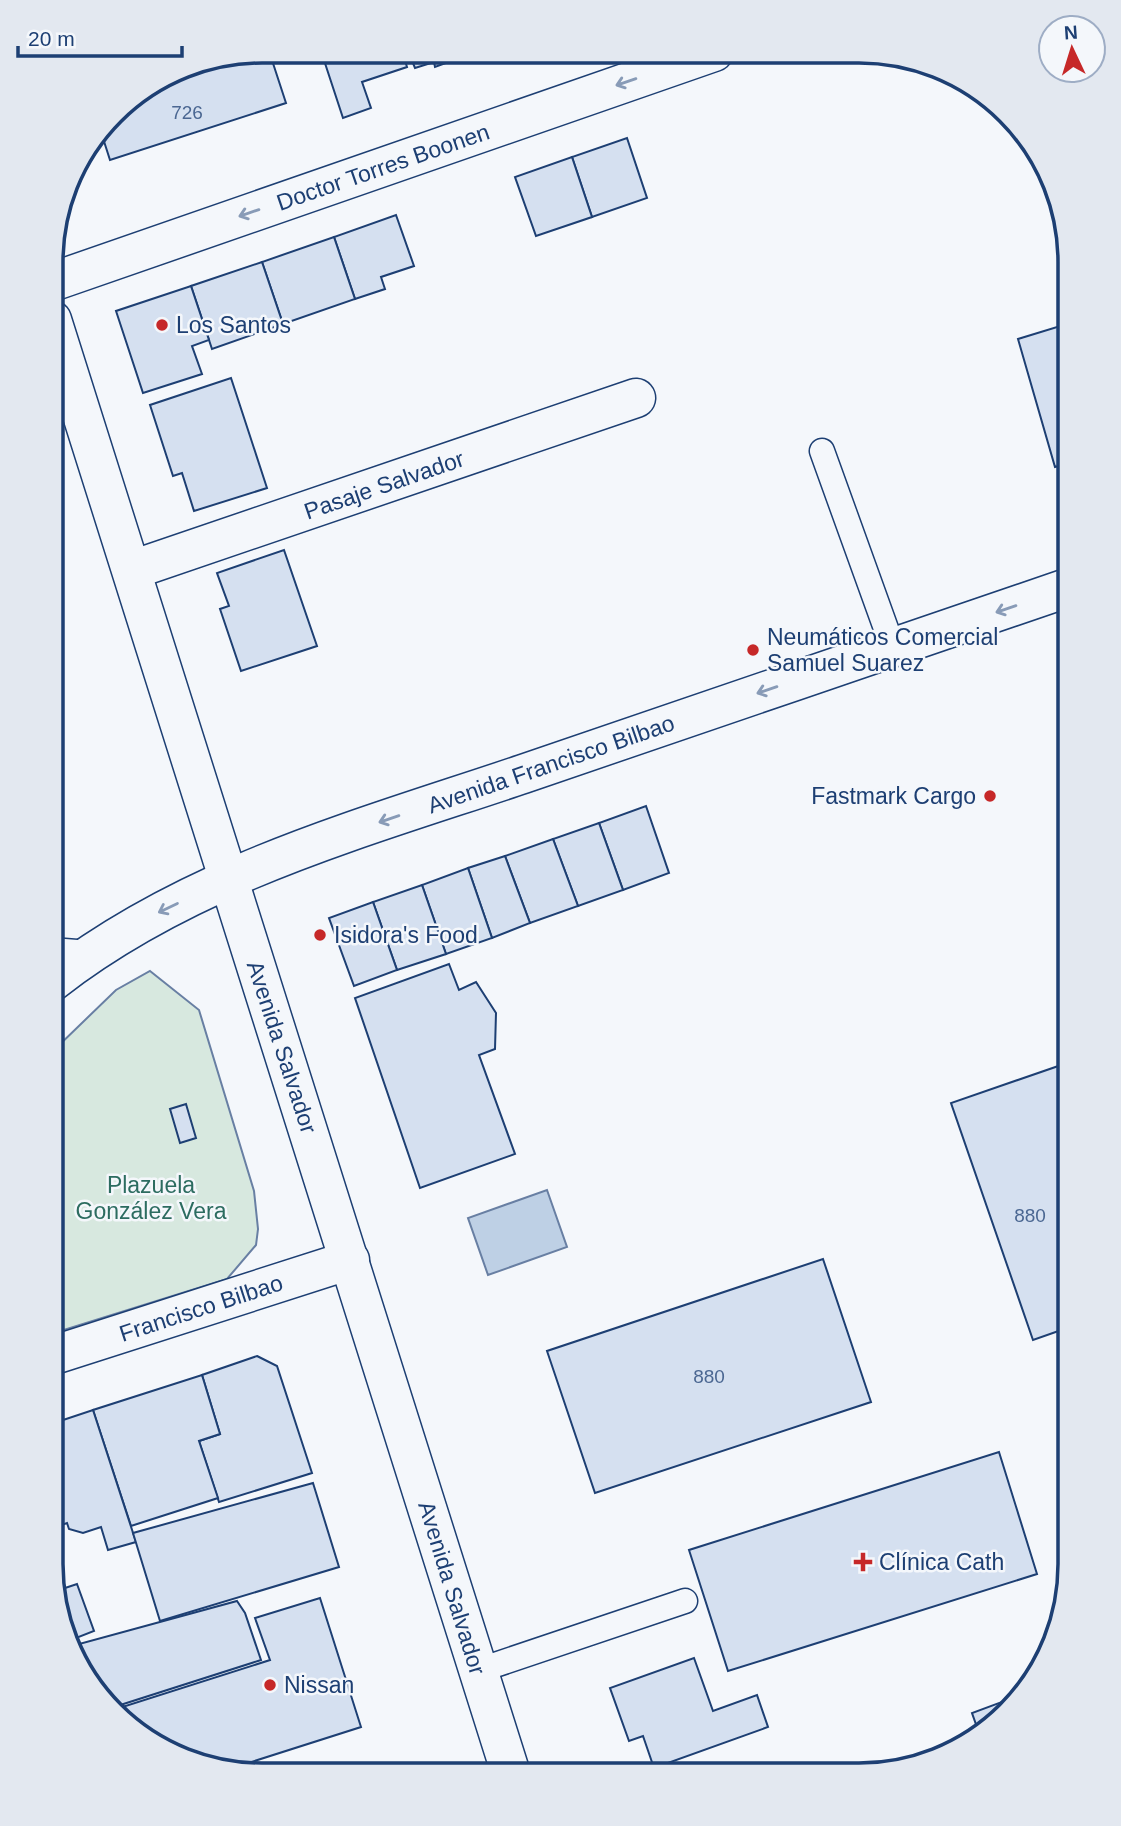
<svg xmlns="http://www.w3.org/2000/svg" width="1121" height="1826" viewBox="0 0 1121 1826" font-family="Arial,sans-serif">
	<style>
		.green { fill: #d7e8df; stroke: #687fa3; stroke-width: 2 }
		.water { fill: #bed0e5; stroke: #687fa3; stroke-width: 2 }
		.building { fill: #d5e0f0; stroke: #1d3f73; stroke-width: 2 }
		.lines { fill: none; stroke-linecap: round; stroke-linejoin: round }
		.lane-casing { stroke: #1d3f73; stroke-width: 27 }
		.street-casing { stroke: #1d3f73; stroke-width: 41 }
		.secondary-casing { stroke: #1d3f73; stroke-width: 41 }
		.primary-casing { stroke: #1d3f73; stroke-width: 41 }
		.lane { stroke: #f4f7fb; stroke-width: 24 }
		.street { stroke: #f4f7fb; stroke-width: 38 }
		.secondary { stroke: #f4f7fb; stroke-width: 38 }
		.primary { stroke: #f4f7fb; stroke-width: 38 }
		.wall { stroke: #1d3f73; stroke-width: 3.5 }
		.oneway { stroke: #889bb7 }
		.poi-dot { fill: #c62828; stroke: #f4f7fb; stroke-width: 2.5 }
		.labels { text-anchor: middle; stroke-width: 5; stroke-linejoin: round; paint-order: stroke }
		.number-label { font-size: 19px; fill: #4b6792 }
		.street-label { font-size: 23px; fill: #1d3f73; stroke: #f4f7fb }
		.poi-label { font-size: 23px; fill: #1d3f73; stroke: #f4f7fb; text-anchor: start }
		.park-label { font-size: 23px; fill: #2c6c60; stroke: #f4f7fb }
		.rim { fill: none; stroke: #1d3f73; stroke-width: 3.5 }
	</style>
	<rect width="100%" height="100%" fill="#f4f7fb"/>
	<path class="green" d="M 150,971 L 199,1010 L 254,1191 L 258,1229 L 256,1245 L 227,1279 L 51,1334 L 51,1053 L 116,990 Z"/>
	<path class="water" d="M 547,1190 L 567,1247 L 488,1275 L 468,1218 Z"/>
	<g class="building">
		<path d="M 262,51 L 269,51 L 286,103 L 110,160 L 101,132 L 122,103 L 167,76 L 218,60 Z"/>
		<path d="M 321,51 L 402,51 L 407,67 L 362,82 L 371,108 L 343,118 Z"/>
		<path d="M 408,51 L 479,51 L 435,67 L 434,62 L 415,68 Z"/>
		<path d="M 627,138 L 647,198 L 592,217 L 572,157 Z"/>
		<path d="M 572,157 L 592,217 L 536,236 L 515,177 Z"/>
		<path d="M 396,215 L 414,266 L 381,277 L 385,289 L 355,299 L 334,237 Z"/>
		<path d="M 334,237 L 355,299 L 283,324 L 262,262 Z"/>
		<path d="M 262,262 L 283,324 L 212,349 L 191,286 Z"/>
		<path d="M 191,286 L 209,340 L 192,346 L 202,374 L 143,393 L 116,311 Z"/>
		<path d="M 1070,323 L 1070,463 L 1055,467 L 1018,339 Z"/>
		<path d="M 231,378 L 267,488 L 194,511 L 182,473 L 173,476 L 150,405 Z"/>
		<path d="M 284,550 L 317,646 L 241,671 L 220,609 L 229,606 L 217,573 Z"/>
		<path d="M 646,806 L 669,873 L 623,890 L 599,823 Z"/>
		<path d="M 599,823 L 623,890 L 578,906 L 553,839 Z"/>
		<path d="M 553,839 L 578,906 L 530,923 L 505,856 Z"/>
		<path d="M 505,856 L 530,923 L 492,938 L 468,868 Z"/>
		<path d="M 468,868 L 492,938 L 446,954 L 422,885 Z"/>
		<path d="M 422,885 L 446,954 L 397,970 L 373,902 Z"/>
		<path d="M 373,902 L 397,970 L 354,986 L 329,918 Z"/>
		<path d="M 449,964 L 459,990 L 476,982 L 496,1013 L 495,1049 L 479,1055 L 515,1154 L 420,1188 L 355,998 Z"/>
		<path d="M 1070,1062 L 1070,1327 L 1033,1340 L 951,1103 Z"/>
		<path d="M 186,1104 L 196,1138 L 180,1143 L 170,1109 Z"/>
		<path d="M 823,1259 L 871,1402 L 595,1493 L 547,1351 Z"/>
		<path d="M 257,1356 L 277,1366 L 312,1473 L 219,1502 L 199,1441 L 220,1434 L 202,1375 Z"/>
		<path d="M 202,1375 L 220,1434 L 199,1441 L 218,1498 L 131,1526 L 93,1410 Z"/>
		<path d="M 93,1410 L 136,1542 L 108,1550 L 101,1527 L 83,1533 L 69,1529 L 67,1523 L 51,1529 L 51,1424 Z"/>
		<path d="M 999,1452 L 1037,1574 L 728,1671 L 689,1550 Z"/>
		<path d="M 313,1483 L 339,1567 L 160,1621 L 133,1533 Z"/>
		<path d="M 77,1584 L 94,1631 L 66,1642 L 56,1591 Z"/>
		<path d="M 320,1598 L 361,1727 L 226,1770 L 133,1731 L 116,1709 L 270,1660 L 255,1618 Z"/>
		<path d="M 237,1601 L 245,1613 L 261,1660 L 114,1707 L 68,1647 Z"/>
		<path d="M 694,1658 L 713,1711 L 757,1695 L 768,1727 L 654,1768 L 643,1736 L 629,1741 L 610,1688 Z"/>
		<path d="M 1026,1693 L 978,1730 L 972,1713 Z"/>
		<path d="M 891,1763 L 893,1769 L 858,1775 Z"/>
	</g>
	<g class="lines">
		<defs>
			<g id="lane">
				<path d="M 822,451 L 893,648"/>
				<path d="M 52,950 L 89,953"/>
				<path d="M 477,1671 L 685,1601"/>
			</g>
			<g id="street">
				<path d="M 52,282 L 714,52"/>
				<path d="M 132,570 L 636,398"/>
				<path d="M 51,1356 L 350,1260"/>
			</g>
			<path id="secondary" d="M 52,320 L 511,1774"/>
			<path id="primary" d="M 52,982 C 189,875 360,829 523,774 C 705,712 888,649 1070,587"/>
		</defs>
		<use href="#lane" class="lane-casing"/>
		<use href="#street" class="street-casing"/>
		<use href="#secondary" class="secondary-casing"/>
		<use href="#primary" class="primary-casing"/>
		<use href="#lane" class="lane"/>
		<use href="#street" class="street"/>
		<use href="#secondary" class="secondary"/>
		<use href="#primary" class="primary"/>
		<path class="wall" d="M 373,1774 L 383,1771"/>
	</g>
	<defs><path id="oneway-shaft" d="M-6 0H5M1.5-3L5.5 0L1.5 3" fill="none" stroke-width="1.6" stroke-linecap="round" stroke-linejoin="round" transform="scale(1.75)"/></defs>
	<g class="oneway">
		<use href="#oneway-shaft" transform="translate(626 82) rotate(161)"/>
		<use href="#oneway-shaft" transform="translate(249 213) rotate(161)"/>
		<use href="#oneway-shaft" transform="translate(1006 609) rotate(161)"/>
		<use href="#oneway-shaft" transform="translate(767 690) rotate(161)"/>
		<use href="#oneway-shaft" transform="translate(389 819) rotate(161)"/>
		<use href="#oneway-shaft" transform="translate(168 908) rotate(154)"/>
	</g>
	<g class="poi-dot">
		<circle cx="162" cy="325" r="7"/>
		<circle cx="753" cy="650" r="7"/>
		<circle cx="990" cy="796" r="7"/>
		<circle cx="320" cy="935" r="7"/>
		<path d="M859.5 1551.5h7v7h7v7h-7v7h-7v-7h-7v-7h7z"/>
		<circle cx="270" cy="1685" r="7"/>
	</g>
	<g class="labels">
		<g class="number-label">
			<text x="187" y="119">726</text>
			<text x="1030" y="1222">880</text>
			<text x="709" y="1383">880</text>
		</g>
		<g class="street-label">
			<text transform="translate(383 167) rotate(-19)" y="8">Doctor Torres Boonen</text>
			<text transform="translate(384 485) rotate(-19)" y="8">Pasaje Salvador</text>
			<text transform="translate(551 764) rotate(-19)" y="8">Avenida Francisco Bilbao</text>
			<text transform="translate(282 1047) rotate(72)" y="8">Avenida Salvador</text>
			<text transform="translate(201 1308) rotate(-18)" y="8">Francisco Bilbao</text>
			<text transform="translate(452 1588) rotate(73)" y="8">Avenida Salvador</text>
		</g>
		<g class="poi-label">
			<text x="176" y="333">Los Santos</text>
			<text x="767" y="645">Neumáticos Comercial<tspan x="767" dy="26">Samuel Suarez</tspan></text>
			<text x="976" y="804" text-anchor="end">Fastmark Cargo</text>
			<text x="334" y="943">Isidora's Food</text>
			<text x="879" y="1570">Clínica Cath</text>
			<text x="284" y="1693">Nissan</text>
		</g>
		<g class="park-label">
			<text x="151" y="1193">Plazuela<tspan x="151" dy="26">González Vera</tspan></text>
		</g>
	</g>
	<path d="M0 0H1121V1826H0ZM262 63H859A199 199 0 0 1 1058 262V1564A199 199 0 0 1 859 1763H262A199 199 0 0 1 63 1564V262A199 199 0 0 1 262 63Z" fill="#e3e8f0" fill-rule="evenodd"/>
	<path class="rim" d="M262 63H859A199 199 0 0 1 1058 262V1564A199 199 0 0 1 859 1763H262A199 199 0 0 1 63 1564V262A199 199 0 0 1 262 63Z"/>
	<g transform="translate(1072 49) rotate(356)"><circle r="33" fill="#f4f7fb" stroke="#9eadc5" stroke-width="2"/>
	<path d="M0-5L12 26L0 18L-12 26Z" fill="#c62828"/>
	<text y="-10" font-size="19" font-weight="bold" text-anchor="middle" fill="#1d3f73">N</text>
	</g>
	<path d="M18 46v10h164v-10" fill="none" stroke="#1d3f73" stroke-width="3.5"/>
	<text x="28" y="46" font-size="21" fill="#1d3f73" stroke="#f4f7fb" stroke-width="5" paint-order="stroke">20 m</text>
</svg>
